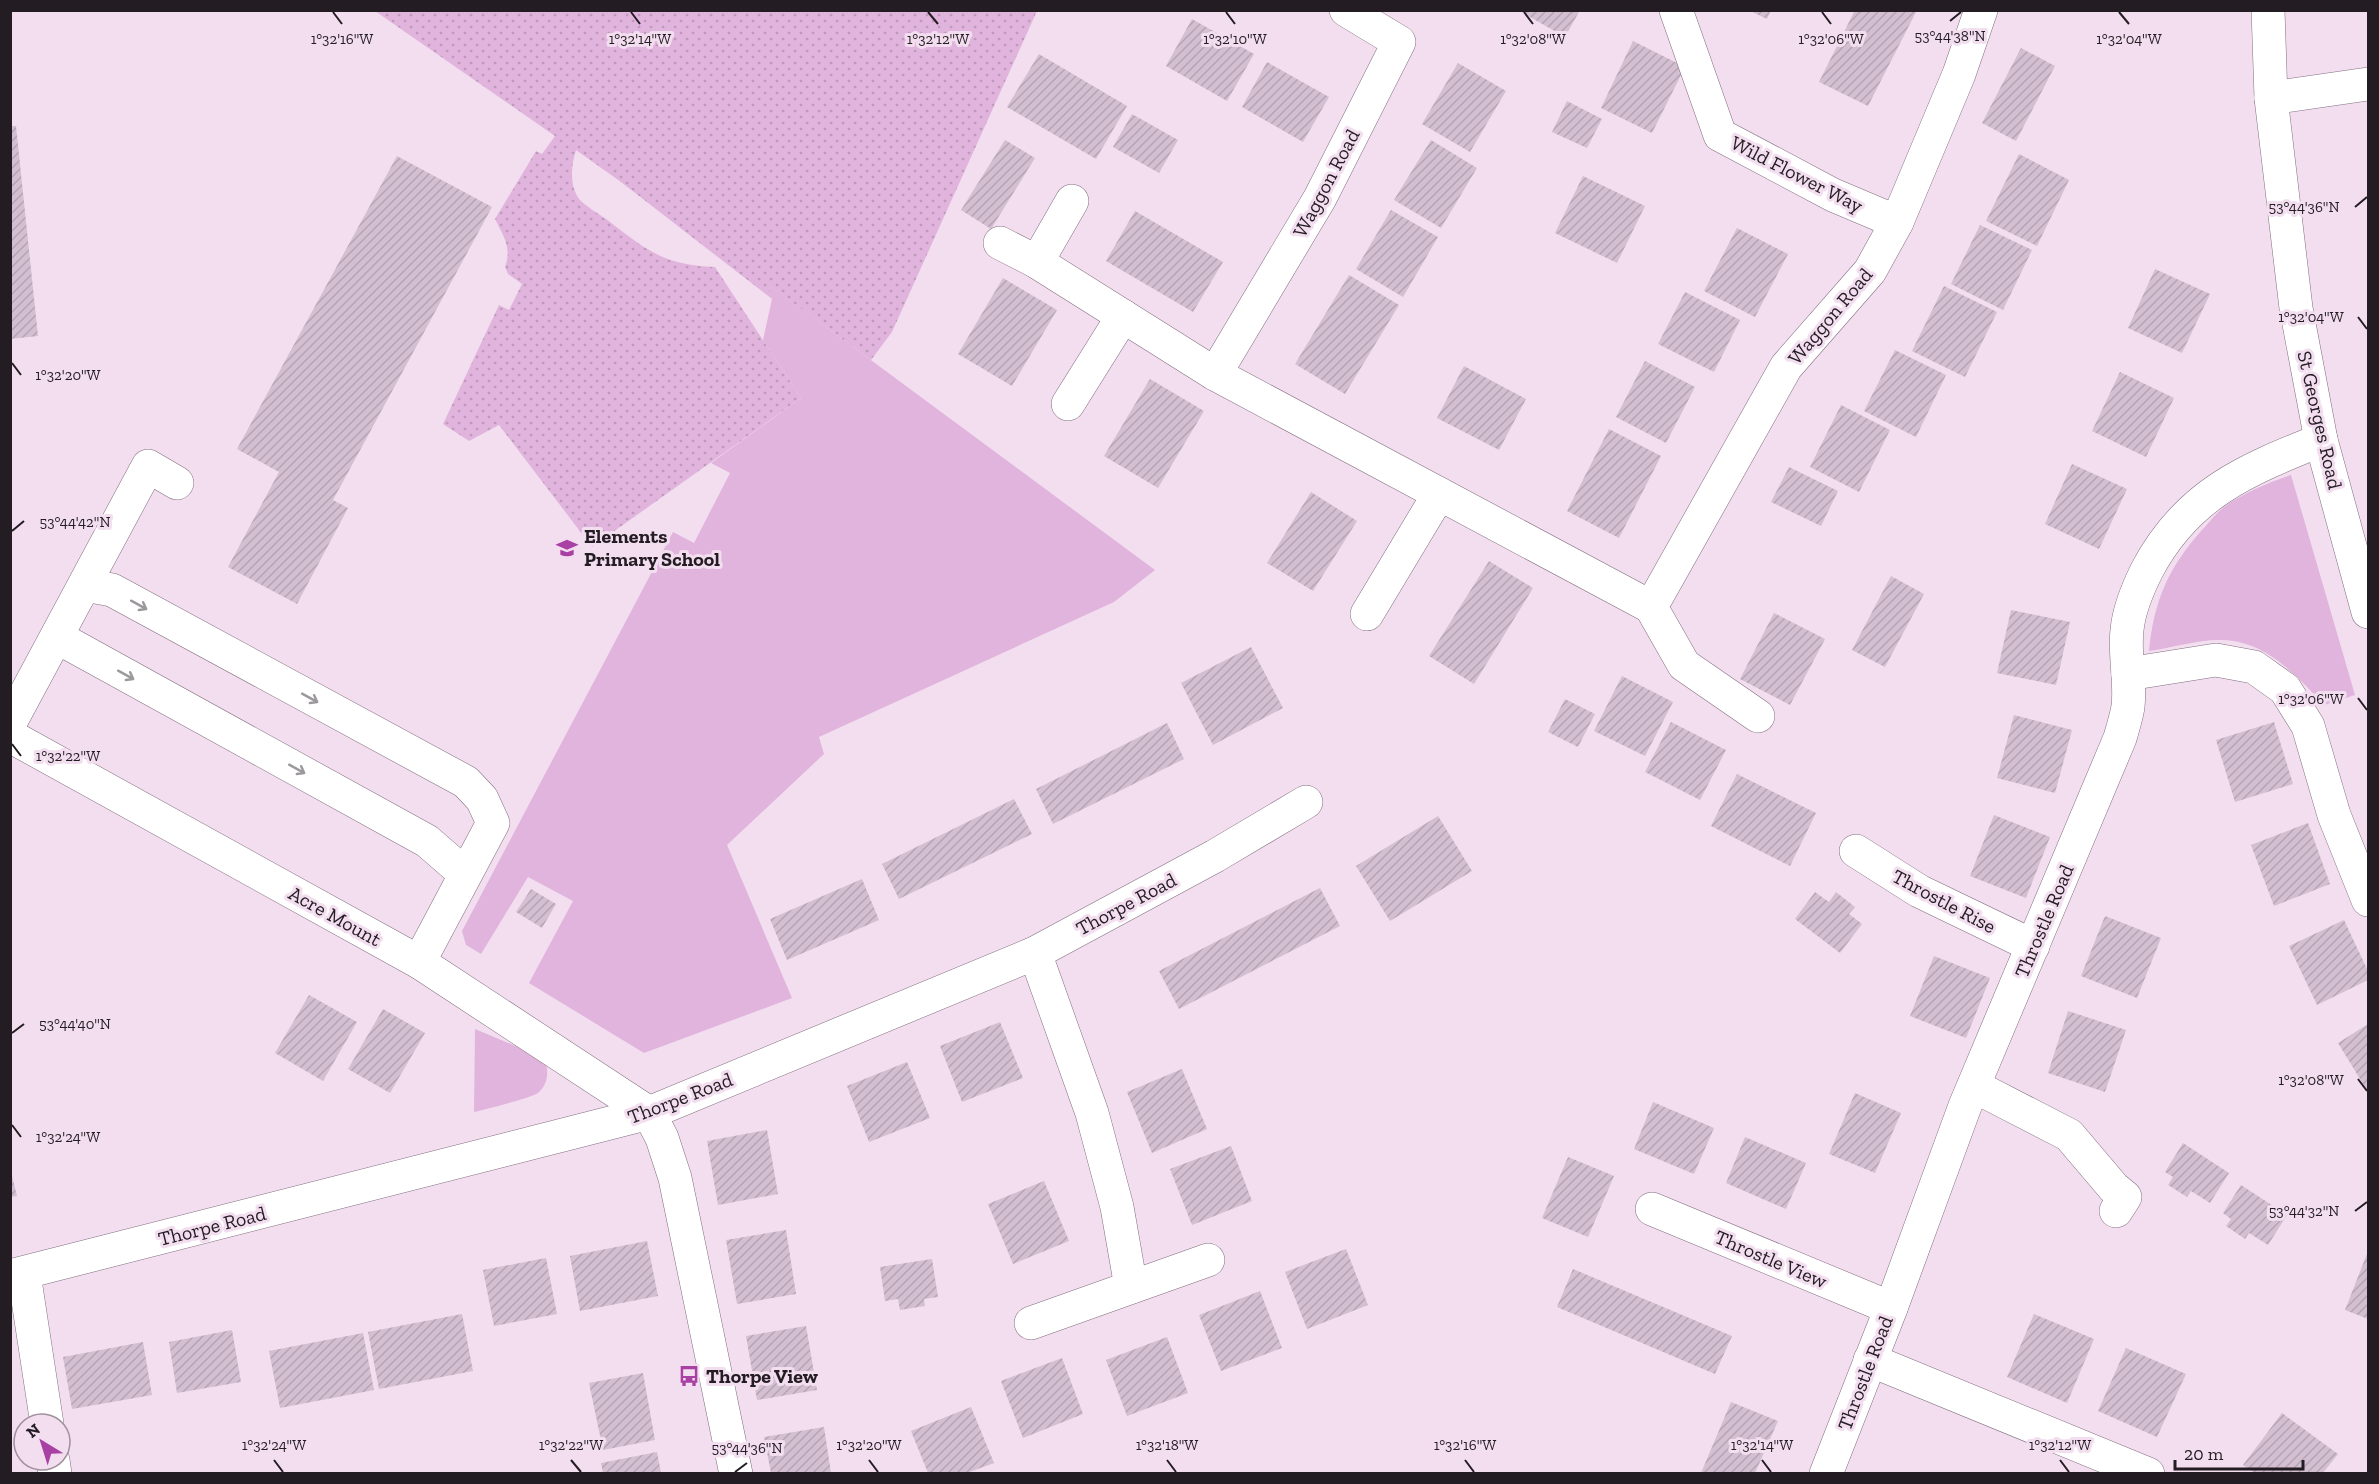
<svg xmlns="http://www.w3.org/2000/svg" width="2379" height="1484" viewBox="0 0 2379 1484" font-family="'Zilla Slab',serif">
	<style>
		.grass { fill: #e0b4dc }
		.park { fill: url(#park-dots) }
		.building { fill: url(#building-hatch) }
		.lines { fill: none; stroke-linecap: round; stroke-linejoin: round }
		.minor-casing { stroke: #816f7f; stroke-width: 34 }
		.minor { stroke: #fff; stroke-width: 33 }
		.oneway { stroke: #9c999c }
		.ticks { fill: none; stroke: #231c22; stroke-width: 2 }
		.labels { text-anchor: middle; stroke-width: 6; stroke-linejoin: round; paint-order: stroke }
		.street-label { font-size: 20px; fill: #231c22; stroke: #f3def0 }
		.poi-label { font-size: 20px; font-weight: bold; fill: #231c22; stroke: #f3def0; text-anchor: start }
		.ticks-label { font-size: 15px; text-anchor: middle; fill: #231c22; stroke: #f3def0; stroke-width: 6; stroke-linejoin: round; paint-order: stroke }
	</style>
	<defs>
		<pattern id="park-dots" width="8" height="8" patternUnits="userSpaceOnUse" patternTransform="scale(1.5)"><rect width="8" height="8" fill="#e0b4dc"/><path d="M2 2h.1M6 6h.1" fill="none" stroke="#c09abc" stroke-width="1.8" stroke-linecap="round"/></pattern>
		<pattern id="building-hatch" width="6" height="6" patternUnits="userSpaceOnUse" patternTransform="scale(1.5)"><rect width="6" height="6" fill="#d3bfd1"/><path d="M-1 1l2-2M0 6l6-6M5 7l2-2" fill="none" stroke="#b5a4b3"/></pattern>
	</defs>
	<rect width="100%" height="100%" fill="#f3def0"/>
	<g class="grass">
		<path d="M 768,284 L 1155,570 L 1114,602 L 819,737 L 824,754 L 727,845 L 792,998 L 644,1053 L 529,983 L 573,901 L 528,877 L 481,954 L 466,945 L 462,931 L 673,532 L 694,543 L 730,473 L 711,463 L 801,398 L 763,340 L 772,299 Z"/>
		<path d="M 2291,475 L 2355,695 L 2324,705 C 2296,675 2266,641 2222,640 C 2201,639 2170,648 2149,651 C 2154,601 2168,568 2202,530 C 2209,523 2216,513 2224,507 C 2245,492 2268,483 2291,475 Z"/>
		<path d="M 475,1029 L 544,1058 C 549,1069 549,1084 538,1093 C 531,1098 486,1109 474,1112 Z"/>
	</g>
	<path class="park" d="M 375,11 L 1037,11 L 892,332 L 871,360 L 769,285 L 772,299 L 621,182 L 576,150 C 571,165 569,187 580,200 C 588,208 601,215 610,222 C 649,252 665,265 715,267 L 801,398 L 592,547 L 499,425 L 469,441 L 443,424 L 499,305 L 509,310 L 522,284 L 508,274 L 505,267 C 512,248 504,237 495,219 L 536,151 L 542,154 L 555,136 Z"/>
	<g class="building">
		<path d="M 1518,10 L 1580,10 L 1565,37 Z"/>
		<path d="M 1748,10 L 1771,10 L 1767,19 Z"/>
		<path d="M 1855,10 L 1917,10 L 1868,106 L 1819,82 Z"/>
		<path d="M 1192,19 L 1254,54 L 1227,101 L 1166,66 Z"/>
		<path d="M 1633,41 L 1685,67 L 1652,133 L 1601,108 Z"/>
		<path d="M 2021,48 L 2055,66 L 2016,141 L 1982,123 Z"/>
		<path d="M 1039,54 L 1127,106 L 1096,159 L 1007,107 Z"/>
		<path d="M 1267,62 L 1329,97 L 1303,142 L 1242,107 Z"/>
		<path d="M 1458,63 L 1506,91 L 1470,152 L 1422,124 Z"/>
		<path d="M 1567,101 L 1602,119 L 1587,148 L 1552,132 Z"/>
		<path d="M 1132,114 L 1178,140 L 1159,173 L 1113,147 Z"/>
		<path d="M 10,126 L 16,126 L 38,336 L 10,339 Z"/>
		<path d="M 1005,140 L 1035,158 L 991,229 L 961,210 Z"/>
		<path d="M 1431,140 L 1477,168 L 1441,228 L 1394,200 Z"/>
		<path d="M 2019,154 L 2069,180 L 2037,246 L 1986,221 Z"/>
		<path d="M 397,156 L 492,207 L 333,500 L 348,508 L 297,604 L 228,567 L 279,472 L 237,449 Z"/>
		<path d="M 1583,176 L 1645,206 L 1617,263 L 1555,233 Z"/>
		<path d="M 1391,210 L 1438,237 L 1403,297 L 1356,269 Z"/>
		<path d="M 1135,211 L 1223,262 L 1193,312 L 1106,261 Z"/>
		<path d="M 1980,225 L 2032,250 L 2003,310 L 1951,284 Z"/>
		<path d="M 1737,228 L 1788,254 L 1755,317 L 1704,291 Z"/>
		<path d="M 2155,269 L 2210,294 L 2182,353 L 2128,328 Z"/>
		<path d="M 1349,275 L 1399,305 L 1345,394 L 1295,364 Z"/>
		<path d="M 1003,278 L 1057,310 L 1012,386 L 958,354 Z"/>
		<path d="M 1944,286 L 1997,312 L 1965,377 L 1912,351 Z"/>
		<path d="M 1685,292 L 1740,320 L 1714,372 L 1658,344 Z"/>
		<path d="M 1895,350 L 1946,375 L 1916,437 L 1864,411 Z"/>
		<path d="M 1645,361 L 1695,387 L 1666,443 L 1616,417 Z"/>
		<path d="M 1464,366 L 1526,399 L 1499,450 L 1437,418 Z"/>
		<path d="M 2120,372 L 2174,398 L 2146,457 L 2092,431 Z"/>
		<path d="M 1150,379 L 1204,411 L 1158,488 L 1104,456 Z"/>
		<path d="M 1841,405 L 1890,430 L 1859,492 L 1810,467 Z"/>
		<path d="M 1609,429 L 1661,456 L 1619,538 L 1567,511 Z"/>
		<path d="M 2072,464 L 2127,489 L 2099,549 L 2045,524 Z"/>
		<path d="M 1789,467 L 1838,491 L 1821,526 L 1771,502 Z"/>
		<path d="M 1311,492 L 1357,521 L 1313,591 L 1267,563 Z"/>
		<path d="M 1489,561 L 1533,588 L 1474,684 L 1429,656 Z"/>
		<path d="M 1891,576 L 1924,594 L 1885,667 L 1852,650 Z"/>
		<path d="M 2011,610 L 2070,622 L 2056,685 L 1997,673 Z"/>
		<path d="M 1774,613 L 1825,639 L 1790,705 L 1740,679 Z"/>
		<path d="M 1251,647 L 1283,708 L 1213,745 L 1181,683 Z"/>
		<path d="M 1622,676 L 1673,702 L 1645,756 L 1594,731 Z"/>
		<path d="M 1565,699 L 1595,714 L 1578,747 L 1548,732 Z"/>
		<path d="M 2014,715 L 2072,730 L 2055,793 L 1997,778 Z"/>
		<path d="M 1671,722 L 1726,750 L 1700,800 L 1645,772 Z"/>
		<path d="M 2274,722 L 2293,784 L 2235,802 L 2216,740 Z"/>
		<path d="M 1167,723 L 1184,759 L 1053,824 L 1036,789 Z"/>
		<path d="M 1737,774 L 1816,813 L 1790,866 L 1711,826 Z"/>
		<path d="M 1014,799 L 1032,834 L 899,899 L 882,864 Z"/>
		<path d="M 1994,815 L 2050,837 L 2026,898 L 1970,876 Z"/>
		<path d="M 1438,816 L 1472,871 L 1390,921 L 1356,866 Z"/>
		<path d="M 2308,823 L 2330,884 L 2274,906 L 2251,845 Z"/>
		<path d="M 862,879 L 879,920 L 787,960 L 770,919 Z"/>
		<path d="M 1320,888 L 1340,926 L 1179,1009 L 1159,971 Z"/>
		<path d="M 531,889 L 556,904 L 542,928 L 516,912 Z"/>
		<path d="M 1815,892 L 1829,902 L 1836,892 L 1855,907 L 1849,914 L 1862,924 L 1840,953 L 1795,919 Z"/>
		<path d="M 2105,916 L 2161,938 L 2137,998 L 2081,976 Z"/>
		<path d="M 2344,920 L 2368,971 L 2368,980 L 2317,1005 L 2289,946 Z"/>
		<path d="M 1934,956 L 1990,978 L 1966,1038 L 1910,1016 Z"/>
		<path d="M 309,995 L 357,1022 L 323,1081 L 275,1053 Z"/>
		<path d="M 383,1009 L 425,1033 L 390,1093 L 348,1069 Z"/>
		<path d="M 2068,1011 L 2126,1030 L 2105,1092 L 2048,1073 Z"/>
		<path d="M 1000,1022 L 1023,1078 L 962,1102 L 940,1046 Z"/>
		<path d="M 2368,1024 L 2368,1092 L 2338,1043 Z"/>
		<path d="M 907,1062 L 930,1118 L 869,1142 L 847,1086 Z"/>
		<path d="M 1182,1069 L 1207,1129 L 1152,1153 L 1127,1092 Z"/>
		<path d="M 1855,1093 L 1901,1113 L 1875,1173 L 1829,1154 Z"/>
		<path d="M 1653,1102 L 1714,1128 L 1694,1174 L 1634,1149 Z"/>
		<path d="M 767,1130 L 778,1194 L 718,1205 L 707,1141 Z"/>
		<path d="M 1745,1137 L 1806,1163 L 1786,1209 L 1726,1183 Z"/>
		<path d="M 2183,1143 L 2229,1173 L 2210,1203 L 2191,1191 L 2187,1197 L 2168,1185 L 2173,1177 L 2165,1172 Z"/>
		<path d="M 1231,1146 L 1252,1201 L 1192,1225 L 1170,1169 Z"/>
		<path d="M 1568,1157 L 1614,1176 L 1588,1237 L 1542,1218 Z"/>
		<path d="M 10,1168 L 17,1196 L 10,1197 Z"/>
		<path d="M 1044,1181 L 1069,1241 L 1013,1264 L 988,1204 Z"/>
		<path d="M 2241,1185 L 2287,1215 L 2268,1245 L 2249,1233 L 2245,1239 L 2226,1226 L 2231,1219 L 2223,1213 Z"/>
		<path d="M 786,1230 L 796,1294 L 737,1304 L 726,1240 Z"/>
		<path d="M 647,1241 L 658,1296 L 580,1311 L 570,1256 Z"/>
		<path d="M 1346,1249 L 1368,1305 L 1307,1329 L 1285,1272 Z"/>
		<path d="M 2368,1251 L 2368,1319 L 2345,1310 Z"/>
		<path d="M 546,1258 L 557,1314 L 494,1326 L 483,1270 Z"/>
		<path d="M 932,1259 L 938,1297 L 924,1299 L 925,1306 L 900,1310 L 898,1299 L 885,1301 L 880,1267 Z"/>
		<path d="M 1573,1269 L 1732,1336 L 1715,1374 L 1557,1307 Z"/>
		<path d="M 1260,1291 L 1282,1348 L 1221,1371 L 1199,1315 Z"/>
		<path d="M 462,1314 L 473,1371 L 379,1389 L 368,1332 Z"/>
		<path d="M 2034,1314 L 2094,1339 L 2067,1403 L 2007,1377 Z"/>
		<path d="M 806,1326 L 817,1390 L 757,1400 L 746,1336 Z"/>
		<path d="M 232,1330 L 241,1382 L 177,1393 L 169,1342 Z"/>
		<path d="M 363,1333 L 374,1390 L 280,1408 L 269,1351 Z"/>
		<path d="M 1167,1337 L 1188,1393 L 1127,1416 L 1106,1360 Z"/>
		<path d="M 143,1342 L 152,1395 L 72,1409 L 63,1357 Z"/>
		<path d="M 2126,1348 L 2186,1374 L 2157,1437 L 2098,1411 Z"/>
		<path d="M 1062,1358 L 1083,1414 L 1023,1438 L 1001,1381 Z"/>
		<path d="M 643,1373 L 655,1440 L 603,1450 L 589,1383 Z"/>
		<path d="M 1731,1402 L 1778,1421 L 1755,1473 L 1701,1473 Z"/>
		<path d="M 971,1407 L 994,1463 L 967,1473 L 928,1473 L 911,1431 Z"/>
		<path d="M 2282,1413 L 2338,1454 L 2323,1473 L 2255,1473 L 2243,1465 Z"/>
		<path d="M 824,1427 L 831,1473 L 771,1473 L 764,1437 Z"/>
		<path d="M 657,1452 L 661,1473 L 603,1473 L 601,1463 Z"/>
	</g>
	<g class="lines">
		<defs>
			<g id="minor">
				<path d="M 1676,10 L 1720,135 L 1833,195 L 1897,222"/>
				<path d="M 2268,10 L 2271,98 L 2296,308 L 2321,440 L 2368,612"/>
				<path d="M 2271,98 L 2368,84"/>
				<path d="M 1000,243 L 1037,262 L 1215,374 L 1651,607 L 1786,367 L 1870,271 L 1897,222 L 1959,74 L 1981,10"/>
				<path d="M 1037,262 L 1072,201"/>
				<path d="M 1215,374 L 1320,198 L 1399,42 L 1346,10"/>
				<path d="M 1068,404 L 1123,316"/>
				<path d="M 85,585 L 112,590 L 466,782 L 482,799 L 493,823 L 419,962"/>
				<path d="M 1651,607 L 1684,665 L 1758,716"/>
				<path d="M 1367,614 L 1439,494"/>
				<path d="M 57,637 L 427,841 L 465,874"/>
				<path d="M 2128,674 L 2216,660 L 2254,667 L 2285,689 L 2308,726 L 2334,815 L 2368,900"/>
				<path d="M 10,723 L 148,466 L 177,483"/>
				<path d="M 10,736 L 419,962 L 649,1113 L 662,1138 L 675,1178 L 736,1474"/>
				<path d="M 1856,851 L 1919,891 L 2033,946"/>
				<path d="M 1035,953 L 1092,1113 L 1117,1207 L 1131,1287"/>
				<path d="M 1974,1086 L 2069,1135 L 2114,1188 L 2125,1197 L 2116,1211"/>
				<path d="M 1652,1209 L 1891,1308"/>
				<path d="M 24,1274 L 47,1424"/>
				<path d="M 10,1276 L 649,1113 L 1035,953 L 1215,856 L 1306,802"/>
				<path d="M 1031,1323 L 1208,1260"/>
				<path d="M 1870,1360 L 2148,1474"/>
				<path d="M 53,1460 L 55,1474"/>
				<path d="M 1826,1474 L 1891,1308 L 1965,1106 L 2120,738 C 2123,728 2126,718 2128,707 C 2131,682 2124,655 2127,630 C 2129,609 2138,588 2147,570 C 2187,494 2246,470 2321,440"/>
			</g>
		</defs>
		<use href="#minor" class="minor-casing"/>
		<use href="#minor" class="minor"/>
	</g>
	<defs><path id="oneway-shaft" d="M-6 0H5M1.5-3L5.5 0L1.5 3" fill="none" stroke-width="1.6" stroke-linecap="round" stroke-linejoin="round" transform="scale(1.5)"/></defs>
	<g class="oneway">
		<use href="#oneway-shaft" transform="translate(139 605) rotate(29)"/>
		<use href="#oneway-shaft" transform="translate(126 675) rotate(29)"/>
		<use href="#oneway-shaft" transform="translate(310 698) rotate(29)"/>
		<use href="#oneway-shaft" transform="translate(297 769) rotate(29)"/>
	</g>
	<path class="ticks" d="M 333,12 L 342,24M 631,12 L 640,24M 928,12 L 938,24M 1226,12 L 1235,24M 1524,12 L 1533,24M 1822,12 L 1831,24M 2119,12 L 2129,24M 1950,21 L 1961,12M 2355,207 L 2367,197M 2358,317 L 2367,329M 12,363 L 21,375M 12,531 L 24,521M 2358,698 L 2367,710M 12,744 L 21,756M 12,1033 L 24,1024M 2358,1079 L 2367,1091M 12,1125 L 21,1137M 2355,1211 L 2367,1202M 274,1460 L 283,1472M 571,1460 L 581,1472M 869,1460 L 878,1472M 1167,1460 L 1176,1472M 1465,1460 L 1474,1472M 1762,1460 L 1771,1472M 2060,1460 L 2069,1472M 735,1472 L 747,1463"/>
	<defs>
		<symbol id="school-bare" viewBox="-9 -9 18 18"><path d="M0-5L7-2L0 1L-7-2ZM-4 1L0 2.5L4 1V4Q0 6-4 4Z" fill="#a941a4" stroke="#f3def0" stroke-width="2.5" paint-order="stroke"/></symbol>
		<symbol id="bus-bare" viewBox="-9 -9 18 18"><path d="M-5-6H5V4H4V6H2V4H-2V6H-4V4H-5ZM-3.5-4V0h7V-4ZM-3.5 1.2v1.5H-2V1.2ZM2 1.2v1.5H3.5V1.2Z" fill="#a941a4" stroke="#f3def0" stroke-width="2.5" paint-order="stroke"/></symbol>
	</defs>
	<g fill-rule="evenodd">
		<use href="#school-bare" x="552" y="533" width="30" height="30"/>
		<use href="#bus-bare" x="674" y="1361" width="30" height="30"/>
	</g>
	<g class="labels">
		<g class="street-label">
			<text transform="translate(1797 174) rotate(27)" y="7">Wild Flower Way</text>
			<text transform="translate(1326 183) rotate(-62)" y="7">Waggon Road</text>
			<text transform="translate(1830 316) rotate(-50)" y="7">Waggon Road</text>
			<text transform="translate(2320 420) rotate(77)" y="7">St Georges Road</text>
			<text transform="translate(1944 901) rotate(28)" y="7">Throstle Rise</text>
			<text transform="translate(1126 904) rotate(-28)" y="7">Thorpe Road</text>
			<text transform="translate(335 916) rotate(29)" y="7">Acre Mount</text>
			<text transform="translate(2044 921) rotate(-67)" y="7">Throstle Road</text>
			<text transform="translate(680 1098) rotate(-21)" y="7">Thorpe Road</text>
			<text transform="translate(212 1226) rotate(-14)" y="7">Thorpe Road</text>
			<text transform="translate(1771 1259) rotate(23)" y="7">Throstle View</text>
			<text transform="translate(1865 1373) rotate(-69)" y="7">Throstle Road</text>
		</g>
		<g class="poi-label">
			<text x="584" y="543">Elements<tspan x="584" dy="23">Primary School</tspan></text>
			<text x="706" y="1383">Thorpe View</text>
		</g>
	</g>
	<g class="ticks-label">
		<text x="1950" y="41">53°44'38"N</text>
		<text x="342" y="44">1°32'16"W</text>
		<text x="640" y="44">1°32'14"W</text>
		<text x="938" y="44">1°32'12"W</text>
		<text x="1235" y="44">1°32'10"W</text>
		<text x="1533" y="44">1°32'08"W</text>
		<text x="1831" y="44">1°32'06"W</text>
		<text x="2129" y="44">1°32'04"W</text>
		<text x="2304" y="212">53°44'36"N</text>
		<text x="2311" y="322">1°32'04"W</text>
		<text x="68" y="380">1°32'20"W</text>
		<text x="75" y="527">53°44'42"N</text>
		<text x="2311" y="704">1°32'06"W</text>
		<text x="68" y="761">1°32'22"W</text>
		<text x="75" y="1029">53°44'40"N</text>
		<text x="2311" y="1085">1°32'08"W</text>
		<text x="68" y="1142">1°32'24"W</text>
		<text x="2304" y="1216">53°44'32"N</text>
		<text x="274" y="1450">1°32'24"W</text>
		<text x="571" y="1450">1°32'22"W</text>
		<text x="869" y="1450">1°32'20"W</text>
		<text x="1167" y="1450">1°32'18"W</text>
		<text x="1465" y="1450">1°32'16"W</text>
		<text x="1762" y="1450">1°32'14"W</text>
		<text x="2060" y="1450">1°32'12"W</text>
		<text x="747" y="1453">53°44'36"N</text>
	</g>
	<rect width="2379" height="1484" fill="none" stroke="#231c22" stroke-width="24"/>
	<g transform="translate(42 1442) rotate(322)"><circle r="28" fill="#f3def0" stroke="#a0909e" stroke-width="1.5"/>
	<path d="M0-4.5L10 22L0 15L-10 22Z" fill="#a941a4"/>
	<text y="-9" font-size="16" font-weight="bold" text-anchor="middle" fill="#231c22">N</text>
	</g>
	<path d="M2175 1460v9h128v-9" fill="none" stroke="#231c22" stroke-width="3"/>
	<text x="2184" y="1460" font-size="18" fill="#231c22" stroke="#f3def0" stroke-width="4.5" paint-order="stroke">20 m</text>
</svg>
